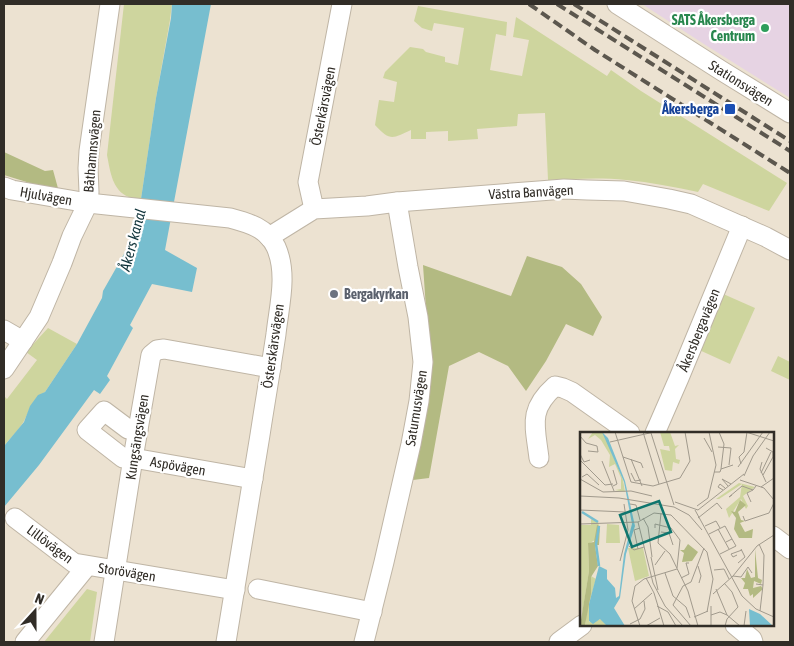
<svg xmlns="http://www.w3.org/2000/svg" width="794" height="646" viewBox="0 0 794 646" font-family="'Asap Condensed',sans-serif">
	<style>
		.commercial { fill: #e6d3e3 }
		.green { fill: #ced59e }
		.forest { fill: #b3ba82 }
		.water { fill: #77becf }
		.lines { fill: none; stroke-linecap: round; stroke-linejoin: round }
		.minor-casing { stroke: #bfb5a5; stroke-width: 21 }
		.minor { stroke: #fff; stroke-width: 19 }
		.rail { stroke: #5c574e; stroke-width: 4; stroke-dasharray: 10 5; stroke-linecap: butt }
		.leisure-dot { fill: #2e9e5b; stroke: #fff; stroke-width: 2 }
		.transit-dot { fill: #1a4fb4; stroke: #fff; stroke-width: 2 }
		.worship-dot { fill: #6b7280; stroke: #fff; stroke-width: 2 }
		.labels { text-anchor: middle; stroke-width: 4.5; stroke-linejoin: round; paint-order: stroke }
		.leisure-label { font-size: 14px; font-weight: bold; fill: #27864d; stroke: #fff; text-anchor: end }
		.street-label { font-size: 14px; fill: #312d27; stroke: #fff }
		.transit-label { font-size: 14px; font-weight: bold; fill: #164399; stroke: #fff; text-anchor: end }
		.worship-label { font-size: 14px; font-weight: bold; fill: #5b616d; stroke: #fff; text-anchor: start }
		.water-label { font-size: 15px; font-style: italic; fill: #0f333a; stroke: #fff }
		.inset-river { fill: none; stroke: #77becf; stroke-width: 2.5 }
		.inset-road { fill: none; stroke: #a19a8d; stroke-width: 1 }
		.view { fill: #0f766e; fill-opacity: 0.15; stroke: #0f766e; stroke-width: 2.5 }
		.inset-edge { fill: none; stroke: #312d27; stroke-width: 2.5 }
	</style>
	<rect width="100%" height="100%" fill="#ece2d1"/>
	<path class="commercial" d="M 642,4 L 790,4 L 790,98 L 707,46 Z"/>
	<g class="green">
		<path d="M 124,4 L 172,4 L 170,20 L 156,98 L 141,199 C 137,198 133,198 129,197 C 112,191 110,170 107,155 Z"/>
		<path d="M 418,6 L 507,22 L 506,36 L 496,34 L 490,70 L 522,76 L 529,40 L 513,37 L 516,17 L 607,76 L 611,70 L 641,91 L 787,183 L 769,211 L 703,184 L 698,192 C 674,187 650,182 626,180 C 600,177 574,179 548,180 L 545,113 L 518,114 L 517,126 L 477,129 L 478,139 L 448,141 L 448,131 L 426,132 L 426,139 L 411,139 L 411,130 C 392,139 390,141 375,125 L 379,100 L 394,102 L 397,82 L 383,78 L 385,72 L 410,47 L 423,49 L 426,52 L 445,57 L 445,62 L 458,65 L 464,28 L 434,23 L 432,31 L 422,28 L 414,21 Z"/>
		<path d="M 721,293 L 755,308 L 730,364 L 697,349 Z"/>
		<path d="M 48,328 L 77,344 L 45,392 C 32,398 30,410 24,421 C 19,430 10,438 4,446 L 4,396 L 7,399 L 37,360 L 26,352 Z"/>
		<path d="M 778,356 L 790,362 L 790,380 L 771,371 Z"/>
		<path d="M 87,589 L 97,592 L 90,642 L 44,642 Z"/>
	</g>
	<g class="forest">
		<path d="M 4,152 L 45,171 L 53,170 L 59,192 L 4,175 Z"/>
		<path d="M 527,256 L 562,267 L 581,284 L 602,317 L 593,336 L 566,324 L 546,361 L 526,391 L 508,366 L 479,352 L 449,366 L 429,478 L 413,480 L 422,422 L 429,353 L 423,265 L 511,296 Z"/>
	</g>
	<path class="water" d="M 172,4 L 211,4 L 165,250 L 197,268 L 192,292 L 152,284 L 130,325 L 133,328 L 107,376 L 110,380 L 100,394 L 94,390 L 39,465 L 4,507 L 4,446 L 24,422 L 30,406 L 38,395 L 45,392 L 77,344 L 102,298 L 103,291 L 144,219 L 141,199 L 156,98 L 171,18 Z"/>
	<g class="lines">
		<defs>
			<g id="minor">
				<path d="M 617,4 L 722,71 L 790,113"/>
				<path d="M 4,187 L 12,190 L 88,203 L 230,218 C 249,223 267,228 276,247 C 288,274 279,306 276,334 C 271,368 265,402 260,435 C 249,504 237,573 226,642"/>
				<path d="M 314,209 L 308,182 L 342,4"/>
				<path d="M 269,237 L 314,209 L 367,206 L 397,202 L 539,191 L 564,189 L 587,190 L 624,191 L 669,199 L 691,204 L 766,237 L 790,250"/>
				<path d="M 4,330 L 23,341"/>
				<path d="M 4,369 L 39,317 L 62,263 L 72,236 L 88,203 L 89,192 L 88,168 L 89,151 L 110,4"/>
				<path d="M 138,430 L 128,429 L 104,411 L 87,430 L 123,458 L 133,458 L 253,479"/>
				<path d="M 655,433 L 679,378 L 742,226"/>
				<path d="M 539,458 C 535,425 528,410 555,386 L 563,388 L 572,392 L 630,433"/>
				<path d="M 15,518 L 74,563 L 235,590"/>
				<path d="M 773,536 L 790,549"/>
				<path d="M 258,589 L 372,612"/>
				<path d="M 735,625 L 752,639 L 753,642"/>
				<path d="M 25,642 L 87,566"/>
				<path d="M 104,642 L 133,458 L 151,355 L 157,350 L 164,349 L 271,368"/>
				<path d="M 364,642 L 384,562 L 411,444 L 419,401 L 423,362 L 418,317 L 408,267 L 397,202"/>
				<path d="M 559,642 L 582,625"/>
			</g>
		</defs>
		<use href="#minor" class="minor-casing"/>
		<use href="#minor" class="minor"/>
		<g class="rail">
			<path d="M 529,4 L 595,50 L 790,173"/>
			<path d="M 557,4 L 790,151"/>
			<path d="M 574,4 L 790,141"/>
		</g>
	</g>
	<circle class="leisure-dot" cx="765" cy="28" r="5"/>
	<rect class="transit-dot" x="724" y="103" width="12" height="12" rx="2.5"/>
	<circle class="worship-dot" cx="334" cy="294" r="5"/>
	<g class="labels">
		<g class="leisure-label">
			<text x="755" y="25">SATS Åkersberga<tspan x="755" dy="16">Centrum</tspan></text>
		</g>
		<g class="street-label">
			<text transform="translate(741 83) rotate(32)" y="5">Stationsvägen</text>
			<text transform="translate(323 106) rotate(-79)" y="5">Österkärsvägen</text>
			<text transform="translate(92 151) rotate(-85)" y="5">Båthamnsvägen</text>
			<text transform="translate(531 192) rotate(-3)" y="5">Västra Banvägen</text>
			<text transform="translate(46 196) rotate(10)" y="5">Hjulvägen</text>
			<text transform="translate(699 330) rotate(-68)" y="5">Åkersbergavägen</text>
			<text transform="translate(273 346) rotate(-82)" y="5">Österskärsvägen</text>
			<text transform="translate(416 408) rotate(-81)" y="5">Saturnusvägen</text>
			<text transform="translate(137 437) rotate(-81)" y="5">Kungsängsvägen</text>
			<text transform="translate(178 466) rotate(10)" y="5">Aspövägen</text>
			<text transform="translate(50 544) rotate(37)" y="5">Lillövägen</text>
			<text transform="translate(127 572) rotate(9)" y="5">Storövägen</text>
		</g>
		<g class="transit-label">
			<text x="719" y="114">Åkersberga</text>
		</g>
		<g class="worship-label">
			<text x="344" y="299">Bergakyrkan</text>
		</g>
		<g class="water-label">
			<text transform="translate(133 240) rotate(-75)" y="5">Åkers kanal</text>
		</g>
	</g>
	<g transform="translate(580 432)">
		<rect width="194" height="194" fill="#ece2d1"/>
		<path d="M 13,0 L 22,0 L 25,4 L 43,48 L 45,60 L 35,58 L 41,57 L 41,46 L 35,32 L 29,35 L 30,23 L 21,8 L 15,3 L 8,7 ZM 80,0 L 90,0 L 95,14 L 99,13 L 95,17 L 96,27 L 100,28 L 99,32 L 93,30 L 92,39 L 85,38 L 80,17 L 90,19 L 89,14 L 84,14 ZM 159,51 L 175,55 L 163,64 L 168,74 L 166,77 L 161,67 L 149,86 L 146,77 L 160,65 L 162,52 L 139,67 L 136,67 ZM 11,87 L 19,91 L 15,108 L 8,112 L 9,139 L 2,183 L 0,93 L 11,93 ZM 27,92 L 39,93 L 40,111 L 26,111 ZM 48,116 L 63,116 L 69,144 L 55,149 ZM 11,144 L 16,147 L 9,172 L 9,190 L 21,187 L 27,194 L 5,194 Z" fill="#ced59e"/>
		<path d="M 160,68 L 166,73 L 158,80 L 161,88 L 165,89 L 160,91 L 165,100 L 173,97 L 172,106 L 159,106 L 154,97 L 156,86 L 151,79 L 155,80 ZM 17,93 L 20,94 L 19,113 L 15,113 L 18,134 L 11,145 L 11,162 L 5,193 L 0,194 L 9,139 L 8,111 L 14,110 ZM 108,112 L 118,120 L 112,129 L 102,130 L 104,121 L 100,118 L 104,118 ZM 175,117 L 178,146 L 182,148 L 181,152 L 174,149 L 173,156 L 181,154 L 183,157 L 173,166 L 173,162 L 170,164 L 168,157 L 163,157 L 165,151 L 161,146 L 165,146 L 167,137 L 171,146 L 175,145 Z" fill="#b3ba82"/>
		<path d="M 22,0 L 28,6 L 45,49 L 55,94 L 46,122 L 40,166 L 34,176 L 45,194 L 27,194 L 20,187 L 13,192 L 9,189 L 9,172 L 19,134 L 27,138 L 27,147 L 35,156 L 36,166 L 39,164 L 44,122 L 52,92 L 44,50 ZM 169,177 L 180,182 L 193,194 L 170,194 Z" fill="#77becf"/>
		<path class="inset-river" d="M 2,80 L 18,90M 19,94 L 16,112 L 19,134"/>
		<path class="inset-road" d="M 35,0 L 51,50M 63,0 L 79,52M 139,0 L 144,12 L 141,37M 166,0 L 194,9M 71,1 L 94,73M 0,4 L 6,11 L 17,14 L 18,20 L 8,19M 124,6 L 132,20M 30,10 L 74,0M 138,15 L 151,16 L 149,33M 0,22 L 4,30 L 10,28M 43,25 L 61,31 L 63,36M 51,27 L 62,54M 0,28 L 25,53 L 33,52M 22,29 L 34,59M 182,30 L 180,37 L 186,50M 161,32 L 159,25 L 164,20 L 167,0M 158,35 L 183,0M 134,40 L 140,40 L 141,37 L 153,33M 51,41 L 55,49 L 61,48M 181,41 L 191,20M 183,43 L 193,25 L 193,20 L 186,16M 164,44 L 173,24 L 190,0M 2,45 L 7,42 L 19,53M 0,47 L 23,60 L 51,59 L 72,64M 160,48 L 184,56 L 194,68M 51,50 L 73,54 L 100,46 L 110,29 L 105,0M 33,54 L 37,52 L 33,38M 148,54 L 142,47 L 151,52M 181,55 L 194,46M 143,58 L 138,55 L 140,52 L 145,56M 152,63 L 149,65 L 162,54 L 173,58 L 176,54M 0,64 L 39,66 L 94,75 L 109,83 L 122,98M 95,70 L 118,78 L 164,42M 171,70 L 167,61 L 173,58M 50,72 L 56,73 L 60,88M 117,74 L 128,66 L 136,33 L 129,0M 0,78 L 45,80M 115,78 L 162,164 L 176,177 L 194,185M 81,81 L 78,111 L 90,122 L 108,159 L 118,194M 163,84 L 165,89 L 189,81 L 194,71M 63,86 L 68,95 L 72,125M 118,86 L 137,71 L 142,77M 58,90 L 74,81 L 91,83 L 127,120 L 133,147 L 127,180M 0,92 L 58,90 L 73,151 L 85,174 L 103,194M 125,94 L 136,89 L 140,96M 75,96 L 75,92 L 91,96 L 100,108 L 97,136M 138,97 L 149,117M 81,100 L 89,101 L 93,113M 129,102 L 145,94 L 152,107M 179,112 L 184,123 L 183,153M 49,114 L 54,118 L 64,115M 58,117 L 54,98 L 60,96M 140,122 L 156,114 L 152,107 L 146,110M 157,123 L 153,125 L 151,122 L 162,118M 71,125 L 78,158M 40,129 L 48,98 L 44,72M 158,131 L 165,125 L 161,117M 75,133 L 85,119M 118,134 L 121,144 L 119,151M 134,138 L 144,137 L 149,147M 85,141 L 93,164 L 106,175 L 110,186M 153,144 L 161,145 L 168,135 L 172,141M 66,146 L 74,161 L 84,194M 101,146 L 109,142 L 106,131 L 109,131M 111,150 L 124,116M 144,151 L 152,160 L 158,175 L 147,187 L 145,194M 176,152 L 183,153 L 180,179M 136,157 L 147,183M 133,162 L 153,144 L 177,114 L 194,103M 77,174 L 88,180 L 96,194M 131,174 L 131,194M 54,177 L 72,161M 131,183 L 140,180 L 147,183 L 160,194M 114,185 L 128,179M 50,192 L 60,187 L 65,177 L 64,169M 60,194 L 52,169 L 55,154 L 64,147 L 97,137M 66,194 L 80,186M 111,194 L 93,173 L 103,154 L 111,150M 164,194 L 166,179"/>
		<path class="view" d="M 79,69 L 91,100 L 52,115 L 40,83 Z"/>
		<rect width="194" height="194" class="inset-edge"/>
	</g>
	<rect width="794" height="646" fill="none" stroke="#312d27" stroke-width="10"/>
	<g transform="translate(35 611) rotate(21)" stroke="#ffffff" stroke-width="4" paint-order="stroke">
	<path d="M0-4L9 19L0 12L-9 19Z" fill="#312d27"/>
	<text y="-8" font-size="14" font-weight="bold" text-anchor="middle" fill="#312d27">N</text>
	</g>
</svg>
